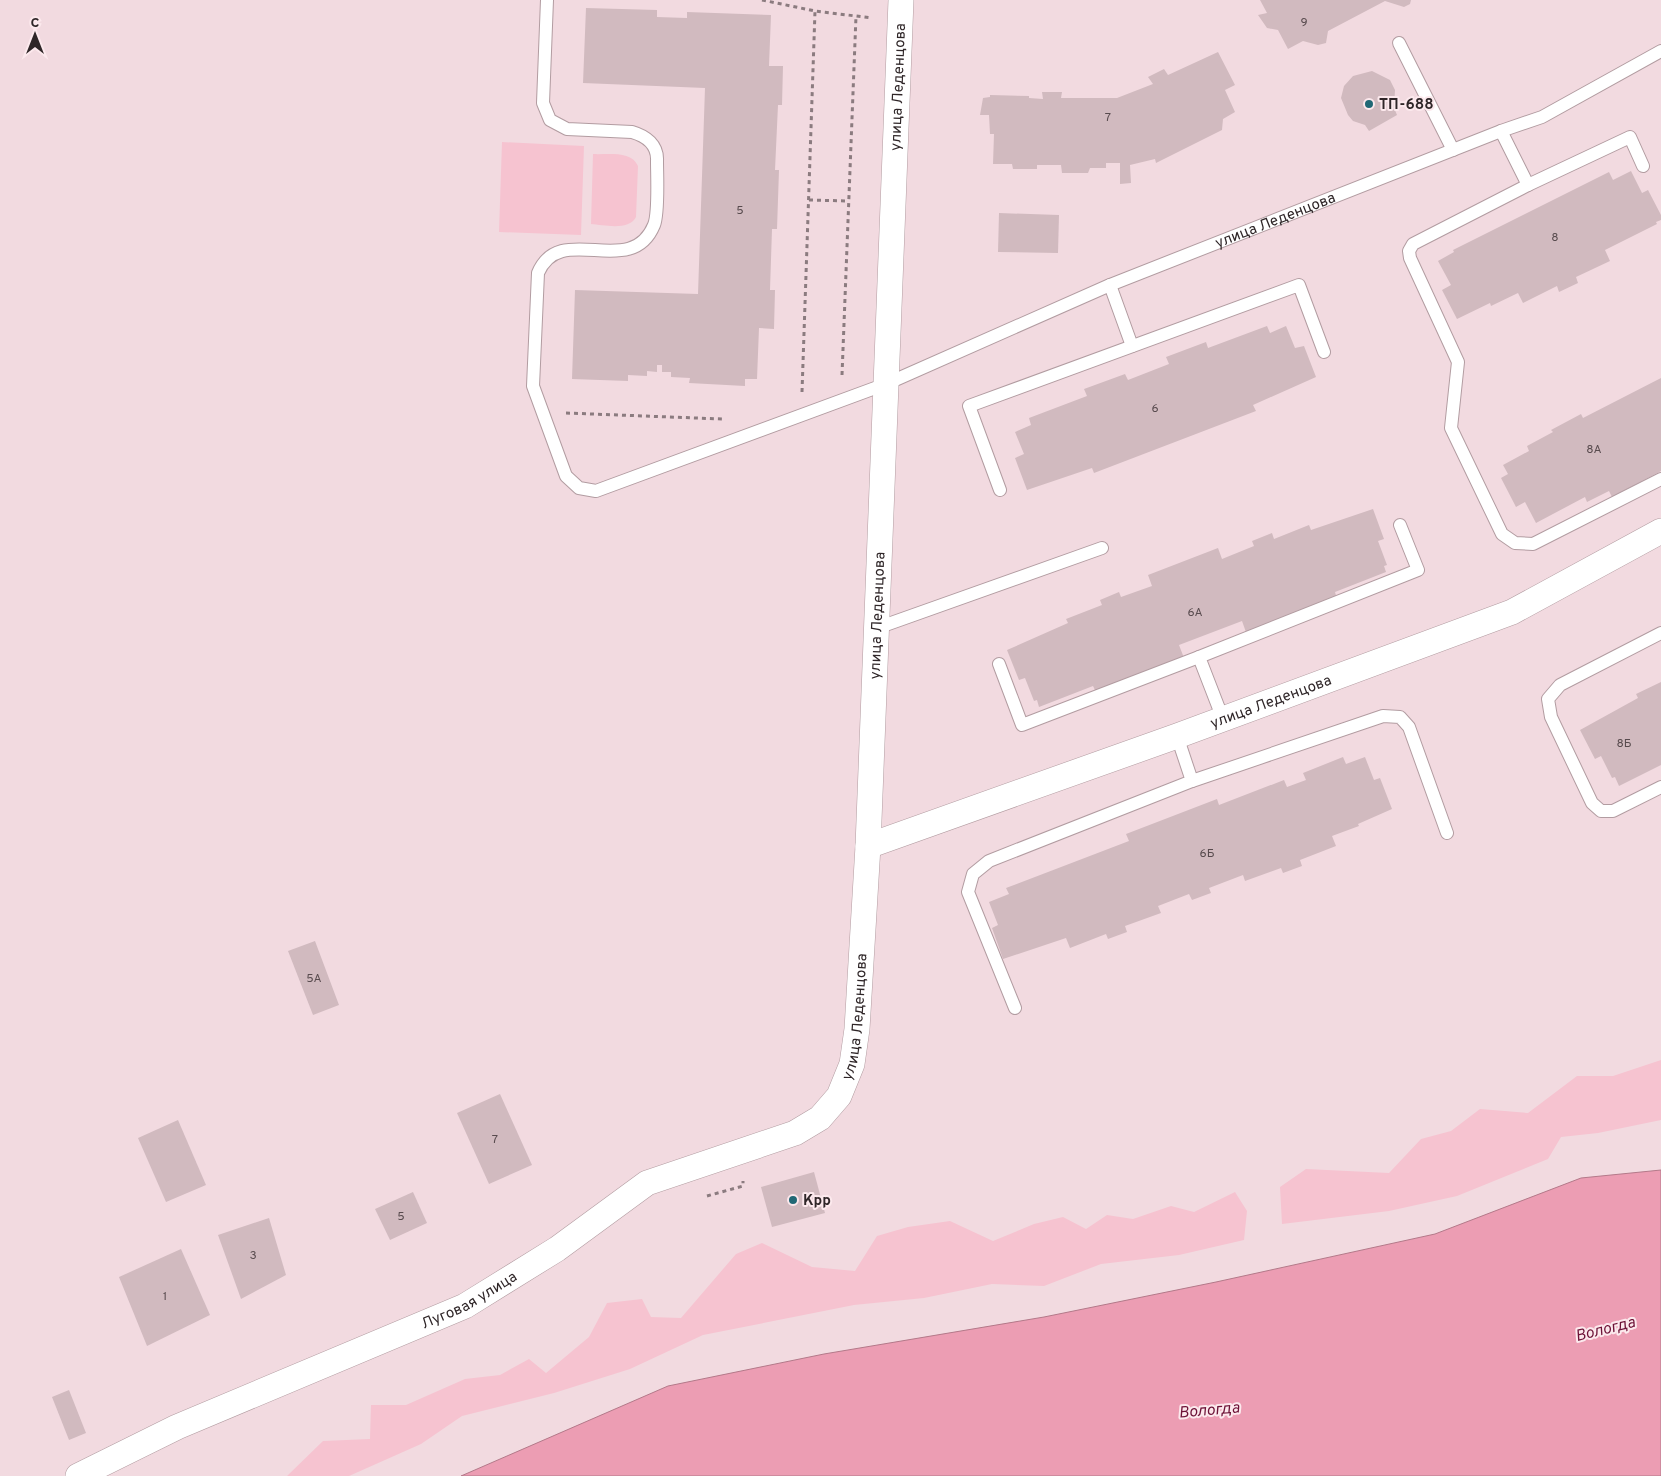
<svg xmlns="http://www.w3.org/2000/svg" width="1661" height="1476" viewBox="0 0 1661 1476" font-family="Overpass,sans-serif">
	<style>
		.green { fill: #f6c3d0 }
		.water { fill: #ec9db3; stroke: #b37989 }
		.building { fill: #d1babf }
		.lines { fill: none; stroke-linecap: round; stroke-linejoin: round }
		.lane-casing { stroke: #b29ca1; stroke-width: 14 }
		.street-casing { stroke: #b29ca1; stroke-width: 26 }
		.path { stroke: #8b7b7f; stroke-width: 3; stroke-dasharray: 4 4; stroke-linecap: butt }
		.lane { stroke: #fff; stroke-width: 12 }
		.street { stroke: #fff; stroke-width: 25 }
		.poi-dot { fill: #206875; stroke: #fce9ed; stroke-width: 2 }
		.labels { text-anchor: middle; stroke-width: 4; stroke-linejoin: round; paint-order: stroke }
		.number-label { font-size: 12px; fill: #584b4e }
		.street-label { font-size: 15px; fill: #2f2628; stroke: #fce9ed }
		.poi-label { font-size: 15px; font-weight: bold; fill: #2f2628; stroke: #fce9ed; text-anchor: start }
		.water-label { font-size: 16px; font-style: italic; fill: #6d1237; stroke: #fce9ed }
	</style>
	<rect width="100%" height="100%" fill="#f2dae0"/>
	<g class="green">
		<path d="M 502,142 L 584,146 L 581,235 L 499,232 Z"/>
		<path d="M 593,154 C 607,155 631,150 638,166 L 636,217 C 629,231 604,225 591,224 Z"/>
		<path d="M 1661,1060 L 1661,1120 L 1598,1133 L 1561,1137 L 1548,1159 L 1457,1196 L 1389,1211 L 1282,1224 L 1280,1187 L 1306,1169 L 1389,1173 L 1421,1139 L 1451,1131 L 1480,1109 L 1528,1113 L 1577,1076 L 1613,1076 Z"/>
		<path d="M 1235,1192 L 1247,1211 L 1244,1240 L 1179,1255 L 1101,1264 L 1044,1286 L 992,1284 L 924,1298 L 854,1305 L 703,1335 L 630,1369 L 554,1393 L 462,1416 L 421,1444 L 349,1476 L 287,1476 L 323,1441 L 370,1439 L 371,1405 L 406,1405 L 465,1379 L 500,1375 L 529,1359 L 546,1373 L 589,1337 L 607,1303 L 642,1299 L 651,1317 L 681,1318 L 736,1254 L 762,1243 L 812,1267 L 855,1271 L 877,1236 L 908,1227 L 950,1221 L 993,1241 L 1034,1224 L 1063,1217 L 1086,1229 L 1107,1215 L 1133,1219 L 1171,1206 L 1194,1212 Z"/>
	</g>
	<path class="water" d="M 1661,1170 L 1661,1476 L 461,1476 L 668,1386 L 824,1354 L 1044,1317 L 1216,1282 L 1435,1234 L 1581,1178 Z"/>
	<g class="building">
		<path d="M 1260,0 L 1411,0 L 1410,4 L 1404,7 L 1385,1 L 1328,31 L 1326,43 L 1318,45 L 1303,41 L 1288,49 L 1278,30 L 1267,28 L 1258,15 L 1267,13 Z"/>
		<path d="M 586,8 L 657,10 L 657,17 L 687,18 L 687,12 L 771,15 L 769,66 L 783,66 L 782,105 L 778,105 L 775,170 L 779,170 L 777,229 L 772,229 L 770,290 L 775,290 L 774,329 L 759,328 L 757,379 L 745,379 L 745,386 L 689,383 L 690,378 L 671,377 L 671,372 L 662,372 L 662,365 L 657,365 L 657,372 L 647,371 L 647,376 L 628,375 L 628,381 L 572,379 L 575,290 L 698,294 L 705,88 L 583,83 Z"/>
		<path d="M 1218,52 L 1235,85 L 1225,90 L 1235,112 L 1223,119 L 1222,130 L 1156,163 L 1155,159 L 1130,165 L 1131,183 L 1120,184 L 1120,163 L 1106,163 L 1106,168 L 1090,168 L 1088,173 L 1062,173 L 1061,165 L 1037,165 L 1037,169 L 1013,169 L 1012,164 L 993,164 L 994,134 L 990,134 L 989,115 L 980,115 L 983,98 L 990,97 L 990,95 L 1029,96 L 1029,98 L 1043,99 L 1042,92 L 1062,92 L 1061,98 L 1117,98 L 1153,84 L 1148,77 L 1164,69 L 1168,75 Z"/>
		<path d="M 1372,71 L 1390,80 L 1395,90 L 1394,108 L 1397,115 L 1369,131 L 1365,125 L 1353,121 L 1348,115 L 1341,98 L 1344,86 L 1353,76 Z"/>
		<path d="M 1631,171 L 1642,193 L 1648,190 L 1661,215 L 1661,220 L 1656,222 L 1657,224 L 1605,250 L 1610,261 L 1576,277 L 1578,283 L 1559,292 L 1557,286 L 1523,303 L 1518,293 L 1491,306 L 1490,303 L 1457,319 L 1442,290 L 1451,285 L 1438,261 L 1454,252 L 1453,250 L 1609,172 L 1613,180 Z"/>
		<path d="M 999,213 L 1059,215 L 1058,253 L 998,252 Z"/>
		<path d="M 1267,326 L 1270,333 L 1286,326 L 1295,348 L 1304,346 L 1316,377 L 1253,405 L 1256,411 L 1094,473 L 1092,468 L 1027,490 L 1015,458 L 1024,454 L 1015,432 L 1031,425 L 1029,418 L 1087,396 L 1084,389 L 1125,374 L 1128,380 L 1169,364 L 1166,357 L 1206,342 L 1208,348 Z"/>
		<path d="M 1661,378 L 1661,471 L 1612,497 L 1609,491 L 1587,502 L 1585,497 L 1536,523 L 1525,502 L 1516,507 L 1501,478 L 1508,474 L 1503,465 L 1529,451 L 1527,446 L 1553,432 L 1551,430 L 1581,414 L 1583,418 Z"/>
		<path d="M 1373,509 L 1384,539 L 1378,541 L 1387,565 L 1384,566 L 1386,572 L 1335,592 L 1337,599 L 1247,635 L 1242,621 L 1179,645 L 1184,658 L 1096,692 L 1093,686 L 1039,707 L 1037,700 L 1034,701 L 1025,678 L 1019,680 L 1007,650 L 1068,623 L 1066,619 L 1102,605 L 1100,600 L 1119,592 L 1121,597 L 1152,586 L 1148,575 L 1218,548 L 1222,559 L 1254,546 L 1252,541 L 1272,533 L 1274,539 L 1309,525 L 1311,530 Z"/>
		<path d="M 1661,682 L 1661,765 L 1619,786 L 1615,777 L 1612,778 L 1601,756 L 1595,759 L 1580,730 L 1638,698 L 1636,694 Z"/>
		<path d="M 1343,757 L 1346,764 L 1365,757 L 1374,780 L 1380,778 L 1392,809 L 1358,824 L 1359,826 L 1332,836 L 1336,846 L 1300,860 L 1302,866 L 1283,873 L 1281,868 L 1245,881 L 1243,875 L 1209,888 L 1211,893 L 1192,900 L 1189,894 L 1158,906 L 1161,913 L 1125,926 L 1127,932 L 1108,939 L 1106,934 L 1070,948 L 1066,938 L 1003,959 L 992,928 L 998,925 L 989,902 L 1009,894 L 1006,888 L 1129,841 L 1126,834 L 1217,799 L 1219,805 L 1284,780 L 1287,787 L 1306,780 L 1303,773 Z"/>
		<path d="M 315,941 L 339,1005 L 313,1015 L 288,951 Z"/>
		<path d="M 500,1094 L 532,1165 L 489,1184 L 457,1113 Z"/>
		<path d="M 178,1120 L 206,1185 L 166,1202 L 138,1138 Z"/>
		<path d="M 814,1172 L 825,1213 L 772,1227 L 761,1187 Z"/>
		<path d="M 413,1192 L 427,1223 L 390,1240 L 375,1209 Z"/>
		<path d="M 269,1218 L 286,1275 L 241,1299 L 218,1235 Z"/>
		<path d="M 181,1249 L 210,1315 L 147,1346 L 119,1277 Z"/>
		<path d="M 69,1390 L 86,1433 L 69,1440 L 52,1397 Z"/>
	</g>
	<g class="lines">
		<defs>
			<g id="lane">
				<path id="s1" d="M 547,0 L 543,103 L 550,120 L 567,129 L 632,132 C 646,136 658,145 657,161 C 657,176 659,213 654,225 C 631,281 560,220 538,273 L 533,386 L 566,476 L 579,488 L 596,491 L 886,384 L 1110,285 L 1501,131 L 1542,117 L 1661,51"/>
				<path d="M 1399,43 L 1453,150"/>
				<path d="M 1501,131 L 1528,185 L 1413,244 L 1409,251 L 1410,258 L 1458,362 L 1451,428 L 1502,534 L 1515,543 L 1533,544 L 1661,479"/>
				<path d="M 1528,185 L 1630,137 L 1643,166"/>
				<path d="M 1110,285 L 1132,346"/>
				<path d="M 1000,490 L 969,406 L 1299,285 L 1324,352"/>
				<path d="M 877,628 L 1102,548"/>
				<path d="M 1661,633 L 1560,685 L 1548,699 L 1551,717 L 1592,803 L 1601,811 L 1613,811 L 1661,787"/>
				<path d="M 999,664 L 1022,725 L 1199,657"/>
				<path d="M 1223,719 L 1199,657 L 1418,570 L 1400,525"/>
				<path d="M 1192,781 L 1383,716 L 1400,717 L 1409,727 L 1447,833"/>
				<path d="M 1015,1008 L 968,892 L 973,874 L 989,861 L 1192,781 L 1177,736"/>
			</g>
			<g id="street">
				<path id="s2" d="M 868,846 L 1177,736 L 1512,612 L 1661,531"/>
				<path id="s3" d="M 78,1476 L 177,1427 L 465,1306 L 557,1249 L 647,1183 L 795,1133 L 820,1118 L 839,1096 L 852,1064 L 857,1029 L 868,846 L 901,0"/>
			</g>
		</defs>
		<use href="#lane" class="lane-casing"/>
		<use href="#street" class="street-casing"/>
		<g class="path">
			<path d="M 762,0 L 815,11 L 872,18"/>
			<path d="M 809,200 L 849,201"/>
			<path d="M 842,375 L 856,16"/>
			<path d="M 802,392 L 815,11"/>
			<path d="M 566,413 L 722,419"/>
			<path d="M 707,1196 L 743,1186 L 743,1181"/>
		</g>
		<use href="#lane" class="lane"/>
		<use href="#street" class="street"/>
	</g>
	<g class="poi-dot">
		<circle cx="1369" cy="104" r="5"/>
		<circle cx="793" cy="1200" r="5"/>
	</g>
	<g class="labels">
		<g class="number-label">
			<text x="1304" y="26">9</text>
			<text x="1108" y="121">7</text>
			<text x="740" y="214">5</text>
			<text x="1555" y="241">8</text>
			<text x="1155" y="412">6</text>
			<text x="1594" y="453">8А</text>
			<text x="1195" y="616">6А</text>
			<text x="1624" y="747">8Б</text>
			<text x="1207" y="857">6Б</text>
			<text x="314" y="982">5А</text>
			<text x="495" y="1143">7</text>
			<text x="401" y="1220">5</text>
			<text x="253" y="1259">3</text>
			<text x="165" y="1300">1</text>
		</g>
		<g class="street-label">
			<text dy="5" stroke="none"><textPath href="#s3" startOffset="1870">улица Леденцова</textPath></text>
			<text dy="5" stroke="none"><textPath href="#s1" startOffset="1424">улица Леденцова</textPath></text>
			<text dy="5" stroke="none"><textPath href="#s3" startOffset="1341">улица Леденцова</textPath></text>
			<text dy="5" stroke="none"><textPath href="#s2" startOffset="428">улица Леденцова</textPath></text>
			<text dy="5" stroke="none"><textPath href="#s3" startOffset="939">улица Леденцова</textPath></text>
			<text dy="5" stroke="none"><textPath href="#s3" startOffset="429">Луговая улица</textPath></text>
		</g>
		<g class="poi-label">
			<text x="1379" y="109">ТП-688</text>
			<text x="803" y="1205">Kpp</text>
		</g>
		<g class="water-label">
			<text transform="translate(1605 1328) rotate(-14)" y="6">Вологда</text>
			<text transform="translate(1209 1409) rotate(-5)" y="6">Вологда</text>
		</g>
	</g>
	<g transform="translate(35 35)" stroke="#fce9ed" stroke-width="4" paint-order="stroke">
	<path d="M0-4L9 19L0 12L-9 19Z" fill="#2f2628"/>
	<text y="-8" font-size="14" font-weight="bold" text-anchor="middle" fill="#2f2628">С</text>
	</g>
</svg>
